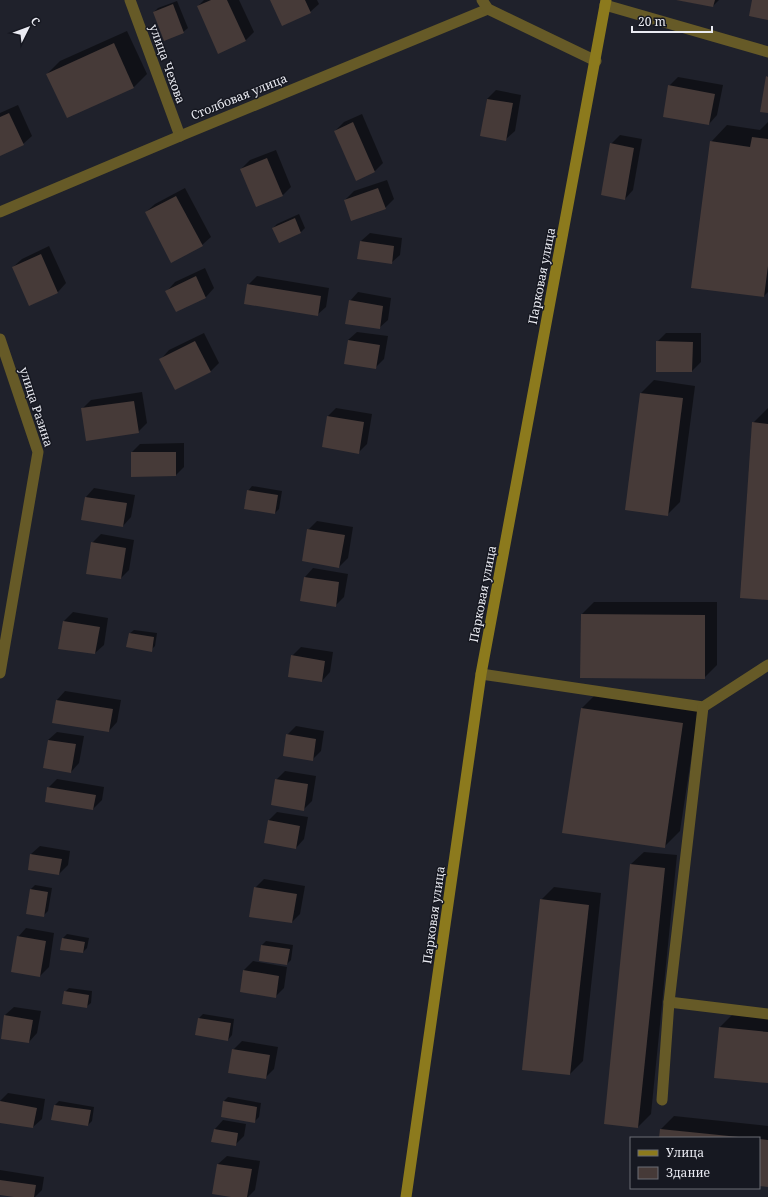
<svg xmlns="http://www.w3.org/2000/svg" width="768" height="1197" viewBox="0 0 768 1197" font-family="'Noto Serif',serif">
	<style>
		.shadow { fill: #0007 }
		.building { fill: #463a38 }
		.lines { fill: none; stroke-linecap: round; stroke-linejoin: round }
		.service { stroke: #665a27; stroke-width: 11 }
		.minor { stroke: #665a27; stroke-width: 11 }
		.tertiary { stroke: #665a27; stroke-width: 11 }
		.secondary { stroke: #8c7a1d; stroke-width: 11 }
		.labels { text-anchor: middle; stroke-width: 3; stroke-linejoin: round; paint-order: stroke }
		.street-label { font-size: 12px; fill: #eaebf2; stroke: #161821 }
	</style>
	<rect width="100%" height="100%" fill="#1f212b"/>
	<g class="shadow">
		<path d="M 204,0 L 239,0 L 254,32 L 245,41 L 198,6 Z"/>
		<path d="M 271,0 L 317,0 L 319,4 L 310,12 Z"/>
		<path d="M 678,0 L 719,0 L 713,6 Z"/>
		<path d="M 177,1 L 188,28 L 183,32 L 154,12 L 158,8 Z"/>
		<path d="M 127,31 L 147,74 L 134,87 L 67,117 L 47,74 L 60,61 Z"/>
		<path d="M 678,77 L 723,85 L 717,115 L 709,124 L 669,86 Z"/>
		<path d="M 496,90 L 521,95 L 515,131 L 506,139 L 481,135 L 487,99 Z"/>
		<path d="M 18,105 L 32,136 L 23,144 L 0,155 L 0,113 Z"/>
		<path d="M 362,114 L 383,163 L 375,171 L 356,180 L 335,131 L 344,122 Z"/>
		<path d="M 768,122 L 768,292 L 764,296 L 711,142 L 727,125 L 760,130 Z"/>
		<path d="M 620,135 L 642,139 L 633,190 L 625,199 L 611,144 Z"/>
		<path d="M 276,150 L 291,187 L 283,195 L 241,169 L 250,160 Z"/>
		<path d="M 387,180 L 394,199 L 385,208 L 345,200 L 354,191 Z"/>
		<path d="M 185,188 L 211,237 L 202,245 L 146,212 L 155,204 Z"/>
		<path d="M 299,214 L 305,228 L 301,232 L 279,242 L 273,228 L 277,224 Z"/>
		<path d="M 370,233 L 402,238 L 400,255 L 391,263 L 361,241 Z"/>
		<path d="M 49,246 L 66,283 L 58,292 L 30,305 L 13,267 L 22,259 Z"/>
		<path d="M 205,268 L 214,288 L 206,297 L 176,311 L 167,291 L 175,282 Z"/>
		<path d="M 257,276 L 329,288 L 326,307 L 317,315 L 248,285 Z"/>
		<path d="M 358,292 L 391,298 L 388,320 L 379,328 L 350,301 Z"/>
		<path d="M 357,332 L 388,336 L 384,359 L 375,368 L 348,340 Z"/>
		<path d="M 204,333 L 219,363 L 211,371 L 176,389 L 161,359 L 169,350 Z"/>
		<path d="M 666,333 L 701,333 L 701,362 L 692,371 L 657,371 L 657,342 Z"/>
		<path d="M 654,380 L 695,386 L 680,502 L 667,515 L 641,393 Z"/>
		<path d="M 142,392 L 147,423 L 138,432 L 82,409 L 91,400 Z"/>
		<path d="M 336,408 L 372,414 L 367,444 L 359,452 L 328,416 Z"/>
		<path d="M 768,408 L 768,599 L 753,423 Z"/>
		<path d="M 184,443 L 184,467 L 176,475 L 132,452 L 140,444 Z"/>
		<path d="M 252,486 L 282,491 L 279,509 L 275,513 L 248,491 Z"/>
		<path d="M 94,488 L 135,495 L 131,517 L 123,526 L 86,497 Z"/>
		<path d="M 317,521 L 353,527 L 348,558 L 339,567 L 308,530 Z"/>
		<path d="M 101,534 L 134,540 L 129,570 L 121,578 L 92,543 Z"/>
		<path d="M 313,568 L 348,574 L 344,597 L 335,606 L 305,577 Z"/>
		<path d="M 594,602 L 717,602 L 717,665 L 704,678 L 582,614 Z"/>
		<path d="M 73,612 L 108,618 L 104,645 L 95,653 L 60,648 L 64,621 Z"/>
		<path d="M 134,630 L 157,633 L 155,646 L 151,650 L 129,634 Z"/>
		<path d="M 301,647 L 333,652 L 330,672 L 322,681 L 292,656 Z"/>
		<path d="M 65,691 L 121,700 L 117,722 L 109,731 L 53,722 L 57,700 Z"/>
		<path d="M 598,692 L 699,707 L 680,831 L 664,847 L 582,708 Z"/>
		<path d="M 296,726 L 324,731 L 321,751 L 312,760 L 287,735 Z"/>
		<path d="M 57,732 L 84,736 L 79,763 L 71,772 L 48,740 Z"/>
		<path d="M 285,771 L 316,776 L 312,801 L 303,810 L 276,780 Z"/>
		<path d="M 57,779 L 104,787 L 102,800 L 93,809 L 48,788 Z"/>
		<path d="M 277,812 L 308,817 L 304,839 L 296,848 L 268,821 Z"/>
		<path d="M 40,846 L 70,851 L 68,865 L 59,874 L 31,854 Z"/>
		<path d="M 644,852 L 677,855 L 651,1114 L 638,1127 L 631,864 Z"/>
		<path d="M 264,879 L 305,886 L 300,914 L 292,922 L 255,888 Z"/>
		<path d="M 35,885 L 52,888 L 48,911 L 43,916 L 31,889 Z"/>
		<path d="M 554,887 L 601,893 L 583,1061 L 570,1074 L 541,900 Z"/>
		<path d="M 26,928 L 54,933 L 49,967 L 40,976 L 18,937 Z"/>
		<path d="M 67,934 L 89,938 L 87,948 L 83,952 L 63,938 Z"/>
		<path d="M 266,941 L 293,945 L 291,960 L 287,964 L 260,960 L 262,945 Z"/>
		<path d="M 253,961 L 287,967 L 284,988 L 275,997 L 241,991 L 244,970 Z"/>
		<path d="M 69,988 L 92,991 L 91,1003 L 86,1007 L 65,992 Z"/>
		<path d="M 14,1007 L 41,1011 L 37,1033 L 29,1042 L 5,1015 Z"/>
		<path d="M 736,1011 L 768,1014 L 768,1082 L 720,1027 Z"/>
		<path d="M 203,1014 L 234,1019 L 232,1035 L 228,1040 L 199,1018 Z"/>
		<path d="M 242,1041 L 278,1047 L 274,1069 L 265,1078 L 233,1050 Z"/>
		<path d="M 8,1093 L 45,1099 L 42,1119 L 33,1127 L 0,1122 L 0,1101 Z"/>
		<path d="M 228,1097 L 261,1103 L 259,1117 L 255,1121 L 224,1101 Z"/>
		<path d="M 59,1101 L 94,1107 L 92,1121 L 88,1125 L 55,1105 Z"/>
		<path d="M 674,1116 L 768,1126 L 768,1186 L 759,1185 L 759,1138 L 660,1138 L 661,1129 Z"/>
		<path d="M 223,1120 L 246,1124 L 244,1136 L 235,1145 L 215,1129 Z"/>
		<path d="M 227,1156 L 260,1161 L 255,1190 L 248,1197 L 237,1197 L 218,1164 Z"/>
		<path d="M 0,1170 L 44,1177 L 42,1190 L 35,1197 L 20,1197 L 0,1194 Z"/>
	</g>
	<g class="building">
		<path d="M 211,0 L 227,0 L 246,41 L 218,54 L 197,6 Z"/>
		<path d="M 270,0 L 305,0 L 311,13 L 282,26 Z"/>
		<path d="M 676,0 L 715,0 L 713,7 Z"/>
		<path d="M 752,0 L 768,0 L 768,20 L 749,16 Z"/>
		<path d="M 173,4 L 184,33 L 164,41 L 153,12 Z"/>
		<path d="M 114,43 L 134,88 L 67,118 L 46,74 Z"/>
		<path d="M 766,76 L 768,77 L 768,113 L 760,112 Z"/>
		<path d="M 668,85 L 715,94 L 709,125 L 663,117 Z"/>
		<path d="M 487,99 L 513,103 L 506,141 L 480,136 Z"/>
		<path d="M 9,113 L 24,145 L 0,156 L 0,117 Z"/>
		<path d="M 353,122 L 375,172 L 356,181 L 334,131 Z"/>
		<path d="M 752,137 L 768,139 L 768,266 L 764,297 L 691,288 L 710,141 L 750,147 Z"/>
		<path d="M 610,143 L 634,148 L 625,200 L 601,195 Z"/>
		<path d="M 267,158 L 283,196 L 256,207 L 240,169 Z"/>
		<path d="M 378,188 L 386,209 L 351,221 L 344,200 Z"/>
		<path d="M 176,196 L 203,246 L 171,263 L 145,212 Z"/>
		<path d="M 295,218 L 301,233 L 279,243 L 272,228 Z"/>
		<path d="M 360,241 L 394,246 L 392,264 L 357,259 Z"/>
		<path d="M 41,254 L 58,293 L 29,306 L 12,267 Z"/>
		<path d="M 196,276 L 206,298 L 176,312 L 165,291 Z"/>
		<path d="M 247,284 L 321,296 L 318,316 L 244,304 Z"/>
		<path d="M 349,300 L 383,306 L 380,329 L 345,324 Z"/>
		<path d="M 348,340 L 380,345 L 376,369 L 344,364 Z"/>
		<path d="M 195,341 L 211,372 L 175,390 L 159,359 Z"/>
		<path d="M 656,341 L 693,342 L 692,372 L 656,372 Z"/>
		<path d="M 640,393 L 683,398 L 668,516 L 625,510 Z"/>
		<path d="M 134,401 L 139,433 L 86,441 L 81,408 Z"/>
		<path d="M 327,416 L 364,422 L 359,454 L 322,447 Z"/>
		<path d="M 752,422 L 768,424 L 768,600 L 740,598 Z"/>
		<path d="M 131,452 L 176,452 L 176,476 L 131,477 Z"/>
		<path d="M 247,490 L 278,495 L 275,514 L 244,509 Z"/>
		<path d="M 85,497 L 127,503 L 123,527 L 81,520 Z"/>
		<path d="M 307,529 L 345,535 L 339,568 L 302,561 Z"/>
		<path d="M 91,542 L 126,548 L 121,579 L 86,574 Z"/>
		<path d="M 304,577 L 339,582 L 336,607 L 300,601 Z"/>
		<path d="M 581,614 L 705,615 L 705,679 L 580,678 Z"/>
		<path d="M 63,621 L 100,627 L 95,654 L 58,649 Z"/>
		<path d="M 129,633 L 154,637 L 152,652 L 126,647 Z"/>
		<path d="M 291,655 L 325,661 L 322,682 L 288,677 Z"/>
		<path d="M 56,700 L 113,709 L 109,732 L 52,723 Z"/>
		<path d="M 581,708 L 683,723 L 665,848 L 562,833 Z"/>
		<path d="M 286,734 L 316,739 L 313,761 L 283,756 Z"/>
		<path d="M 48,740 L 76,744 L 71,773 L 43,768 Z"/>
		<path d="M 275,779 L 308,784 L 304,811 L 271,805 Z"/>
		<path d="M 47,787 L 96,795 L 93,810 L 45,802 Z"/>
		<path d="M 268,820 L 300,826 L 296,849 L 264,843 Z"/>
		<path d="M 30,854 L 62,859 L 59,875 L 28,870 Z"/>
		<path d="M 630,864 L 665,868 L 638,1128 L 604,1124 Z"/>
		<path d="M 254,887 L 297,894 L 292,923 L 249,917 Z"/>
		<path d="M 30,889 L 48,892 L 44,917 L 26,914 Z"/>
		<path d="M 540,899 L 589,905 L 570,1075 L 522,1070 Z"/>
		<path d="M 17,936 L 46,941 L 40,977 L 11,972 Z"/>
		<path d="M 62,938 L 85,942 L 83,953 L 60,950 Z"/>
		<path d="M 261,945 L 290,949 L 287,965 L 259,961 Z"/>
		<path d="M 243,970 L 279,976 L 276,998 L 240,992 Z"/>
		<path d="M 64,991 L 89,995 L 87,1008 L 62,1004 Z"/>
		<path d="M 4,1015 L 33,1020 L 29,1043 L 1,1039 Z"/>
		<path d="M 198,1018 L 231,1023 L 228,1041 L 195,1035 Z"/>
		<path d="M 719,1027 L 768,1032 L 768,1083 L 714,1078 Z"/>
		<path d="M 232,1049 L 270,1055 L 266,1079 L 228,1073 Z"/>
		<path d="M 0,1101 L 37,1108 L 33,1128 L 0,1123 Z"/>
		<path d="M 223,1101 L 257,1107 L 255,1123 L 221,1117 Z"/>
		<path d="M 54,1105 L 91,1110 L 88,1126 L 51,1120 Z"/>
		<path d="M 214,1129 L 238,1133 L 236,1146 L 211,1142 Z"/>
		<path d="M 660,1129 L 739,1137 L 739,1138 L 659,1138 Z"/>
		<path d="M 759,1139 L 768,1140 L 768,1187 L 759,1186 Z"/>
		<path d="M 217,1164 L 252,1169 L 247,1197 L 231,1197 L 212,1194 Z"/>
		<path d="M 0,1180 L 36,1185 L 34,1197 L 14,1197 L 0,1195 Z"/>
	</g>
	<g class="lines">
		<g class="service">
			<path d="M 605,5 L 768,52"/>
			<path d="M 481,674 L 703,707 L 768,665"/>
			<path d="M 669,1002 L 768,1014"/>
			<path d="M 662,1100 L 669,1002 L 703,707"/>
		</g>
		<g class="minor">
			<path d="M 130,0 L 180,136"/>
			<path d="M 0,212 L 180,136 L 488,9"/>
			<path d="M 0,339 L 38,452 L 0,673"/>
		</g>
		<path class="tertiary" d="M 482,0 L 488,9 L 596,61"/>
		<path class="secondary" d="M 406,1197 L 481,674 L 606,0"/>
	</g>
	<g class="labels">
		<g class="street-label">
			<text transform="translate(167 64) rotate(70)" y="4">улица Чехова</text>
			<text transform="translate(239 97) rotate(-22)" y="4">Столбовая улица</text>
			<text transform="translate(542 276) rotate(-79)" y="4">Парковая улица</text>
			<text transform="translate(36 407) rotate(72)" y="4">улица Разина</text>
			<text transform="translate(483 594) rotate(-79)" y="4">Парковая улица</text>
			<text transform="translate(434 915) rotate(-82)" y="4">Парковая улица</text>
		</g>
	</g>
	<rect x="630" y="1137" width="130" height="52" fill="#161821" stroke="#6b6c75"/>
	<rect x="638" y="1150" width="20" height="6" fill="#8c7a1d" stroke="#6b6c75"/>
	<text x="666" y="1157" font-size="12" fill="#eaebf2">Улица</text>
	<rect x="638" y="1167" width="20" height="12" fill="#463a38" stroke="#6b6c75"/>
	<text x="666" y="1177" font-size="12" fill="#eaebf2">Здание</text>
	<g transform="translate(28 28) rotate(48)" stroke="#161821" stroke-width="3" paint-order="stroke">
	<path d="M0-3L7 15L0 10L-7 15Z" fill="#eaebf2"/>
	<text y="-6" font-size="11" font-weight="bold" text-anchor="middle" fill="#eaebf2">С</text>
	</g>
	<path d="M632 26v6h80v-6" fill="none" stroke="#eaebf2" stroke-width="2"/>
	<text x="638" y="26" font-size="12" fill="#eaebf2" stroke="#161821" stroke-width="3" paint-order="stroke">20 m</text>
</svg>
